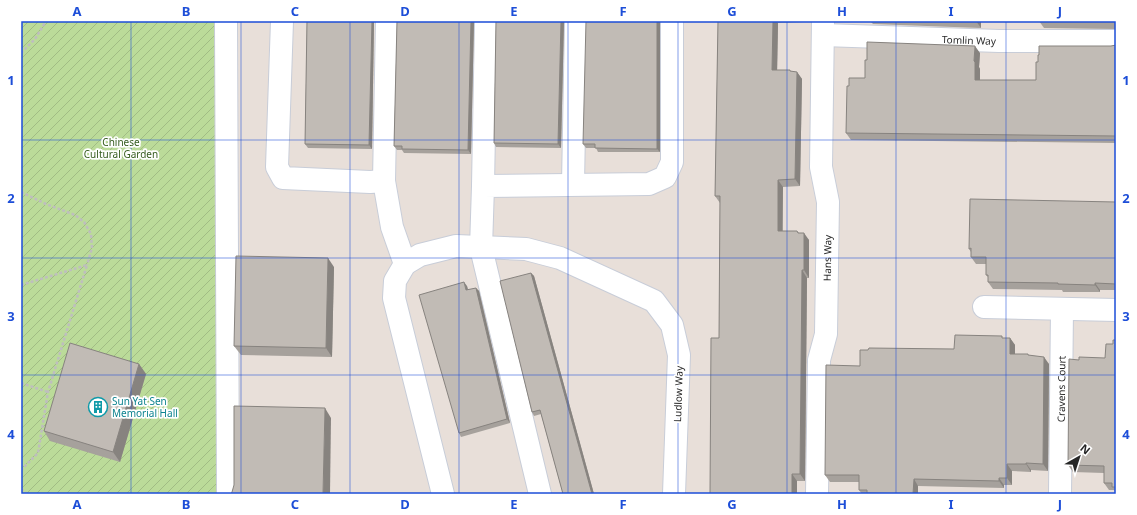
<svg xmlns="http://www.w3.org/2000/svg" width="1137" height="515" viewBox="0 0 1137 515" font-family="'Noto Sans',sans-serif">
	<style>
		.garden { fill: url(#garden-furrows) }
		.lines { fill: none; stroke-linecap: round; stroke-linejoin: round }
		.minor-casing { stroke: #c8cdd8; stroke-width: 24 }
		.path { stroke: #bebebe; stroke-width: 2.5; stroke-dasharray: 3 2; stroke-linecap: butt }
		.minor { stroke: #fff; stroke-width: 22 }
		.wall { fill: #a6a19c }
		.shaded-wall { fill: #87837f }
		.building { fill: #c1bbb5; stroke: #87837f }
		.grid { fill: none; stroke: #1d4ed8; stroke-width: 1; stroke-opacity: 0.55 }
		.labels { text-anchor: middle; stroke-width: 3.5; stroke-linejoin: round; paint-order: stroke }
		.street-label { font-size: 10px; fill: #272727; stroke: #fff }
		.park-label { font-size: 10px; fill: #355c1e; stroke: #fff }
		.culture-label { font-size: 10px; fill: #0d838f; stroke: #fff; text-anchor: start }
		.neatline { fill: none; stroke: #1d4ed8; stroke-width: 1.5 }
		.grid-label { font-size: 13px; text-anchor: middle; font-weight: bold; fill: #1d4ed8 }
	</style>
	<defs>
		<pattern id="garden-furrows" width="10" height="10" patternUnits="userSpaceOnUse"><rect width="10" height="10" fill="#bbdb99"/><path d="M-1 1l2-2M0 10L10 0M9 11l2-2" fill="none" stroke="#a1bc84"/></pattern>
	</defs>
	<rect width="100%" height="100%" fill="#e8dfd9"/>
	<path class="garden" d="M 21,21 L 223,21 L 217,494 L 21,494 Z"/>
	<g class="lines">
		<defs>
			<g id="minor">
				<path d="M 226,21 L 228,494"/>
				<path d="M 282,21 L 277,167 L 283,178 L 370,182 L 384,181 L 392,227 L 405,264"/>
				<path id="s1" d="M 823,35 L 999,41 L 1116,41"/>
				<path d="M 384,181 L 387,21"/>
				<path d="M 573,184 L 576,21"/>
				<path d="M 483,186 L 486,21"/>
				<path d="M 984,307 L 1116,310"/>
				<path d="M 443,494 L 394,298 L 395,281 L 405,264 L 420,255 L 456,246 L 526,249 L 560,258 L 654,301 L 672,325 L 679,355 L 674,494"/>
				<path d="M 540,494 L 481,248 L 483,186 L 649,184 L 665,177 L 672,162 L 672,21"/>
				<path id="s2" d="M 817,494 L 819,360 L 826,334 L 828,202 L 821,167 L 823,21"/>
				<path id="s3" d="M 1060,494 L 1062,309"/>
			</g>
		</defs>
		<use href="#minor" class="minor-casing"/>
		<g class="path">
			<path d="M 21,53 L 35,39 L 46,21"/>
			<path d="M 21,192 L 46,204 L 75,215 L 84,222 L 91,234 L 92,248 L 87,265"/>
			<path d="M 21,285 L 87,265 L 48,392 L 38,453 L 21,470"/>
			<path d="M 21,383 L 48,392"/>
			<path d="M 21,489 L 27,494"/>
		</g>
		<use href="#minor" class="minor"/>
	</g>
	<g class="wall">
		<path d="M 307,21 L 374,21 L 372,149 L 308,148 L 305,144 Z"/>
		<path d="M 397,21 L 474,21 L 471,154 L 404,153 L 402,150 L 397,150 L 394,146 Z"/>
		<path d="M 496,21 L 564,21 L 561,148 L 496,147 L 494,143 Z"/>
		<path d="M 660,21 L 660,152 L 598,152 L 596,148 L 586,148 L 583,144 Z"/>
		<path d="M 718,21 L 804,21 L 804,22 L 778,23 L 777,70 L 797,72 L 802,79 L 800,186 L 783,187 L 783,231 L 797,231 L 799,233 L 809,240 L 809,278 L 807,278 L 805,481 L 797,481 L 797,494 L 719,338 L 720,203 L 715,196 Z"/>
		<path d="M 870,21 L 981,21 L 981,28 L 873,24 Z"/>
		<path d="M 1039,21 L 1116,21 L 1116,29 L 1044,28 Z"/>
		<path d="M 1116,45 L 1116,143 L 851,140 L 846,133 L 849,86 L 865,78 L 980,53 L 979,67 L 980,69 L 980,80 L 1036,80 L 1111,46 Z"/>
		<path d="M 1116,202 L 1116,290 L 1100,290 L 1100,292 L 1063,292 L 1062,290 L 993,289 L 988,282 L 988,277 L 986,275 L 986,264 L 976,264 L 971,257 L 971,252 L 969,249 Z"/>
		<path d="M 334,267 L 332,357 L 241,355 L 234,346 Z"/>
		<path d="M 531,273 L 534,276 L 594,494 L 563,494 L 541,414 L 534,416 L 532,412 Z"/>
		<path d="M 467,286 L 468,290 L 476,288 L 479,291 L 510,423 L 461,437 L 459,433 Z"/>
		<path d="M 1003,338 L 1010,338 L 1015,345 L 1015,354 L 1029,356 L 1049,364 L 1048,471 L 1031,470 L 1031,472 L 1012,471 L 1012,485 L 1004,485 L 1004,488 L 918,486 L 918,494 L 862,494 L 859,490 L 859,482 L 830,482 L 825,475 L 860,366 L 868,350 L 954,349 Z"/>
		<path d="M 1116,340 L 1116,493 L 1114,490 L 1109,490 L 1104,483 L 1104,473 L 1073,472 L 1068,465 L 1079,360 L 1105,358 L 1113,344 Z"/>
		<path d="M 139,364 L 146,374 L 120,462 L 50,441 L 44,431 Z"/>
	</g>
	<g class="shaded-wall">
		<path d="M 372,21 L 374,21 L 372,149 L 369,145 Z"/>
		<path d="M 471,21 L 474,21 L 471,154 L 468,150 Z"/>
		<path d="M 561,21 L 564,21 L 561,148 L 558,144 Z"/>
		<path d="M 657,21 L 660,21 L 660,152 L 657,149 Z"/>
		<path d="M 773,21 L 776,21 L 778,23 L 777,77 L 772,70 Z"/>
		<path d="M 976,21 L 981,21 L 981,28 Z"/>
		<path d="M 975,46 L 980,53 L 979,67 L 980,69 L 980,87 L 975,80 L 974,61 Z"/>
		<path d="M 797,72 L 802,79 L 800,186 L 795,179 Z"/>
		<path d="M 778,180 L 783,187 L 782,238 L 778,231 Z"/>
		<path d="M 804,233 L 809,240 L 809,278 L 804,270 Z"/>
		<path d="M 328,258 L 334,267 L 332,357 L 326,348 Z"/>
		<path d="M 802,270 L 807,278 L 805,481 L 800,474 Z"/>
		<path d="M 531,273 L 534,276 L 594,494 L 592,494 Z"/>
		<path d="M 464,282 L 467,286 L 469,294 L 466,290 Z"/>
		<path d="M 1095,283 L 1100,290 L 1100,292 L 1095,285 Z"/>
		<path d="M 476,288 L 479,291 L 510,423 L 507,419 Z"/>
		<path d="M 1010,338 L 1015,345 L 1015,361 L 1010,354 Z"/>
		<path d="M 1044,357 L 1049,364 L 1048,471 L 1043,464 Z"/>
		<path d="M 139,364 L 146,374 L 120,462 L 113,452 Z"/>
		<path d="M 325,408 L 331,418 L 330,494 L 323,494 Z"/>
		<path d="M 1026,463 L 1031,470 L 1031,472 L 1026,464 Z"/>
		<path d="M 1007,464 L 1012,471 L 1012,485 L 1007,478 Z"/>
		<path d="M 792,474 L 797,481 L 797,494 L 792,494 Z"/>
		<path d="M 999,478 L 1004,485 L 1004,488 L 999,481 Z"/>
		<path d="M 914,479 L 918,486 L 918,494 L 913,494 Z"/>
	</g>
	<g class="building">
		<path d="M 307,21 L 372,21 L 369,145 L 305,144 Z"/>
		<path d="M 397,21 L 471,21 L 468,150 L 402,149 L 402,146 L 394,146 Z"/>
		<path d="M 496,21 L 561,21 L 558,144 L 494,143 Z"/>
		<path d="M 586,21 L 657,21 L 657,149 L 595,148 L 595,144 L 583,144 Z"/>
		<path d="M 718,21 L 773,21 L 772,70 L 790,70 L 790,71 L 797,72 L 795,179 L 778,180 L 778,231 L 797,231 L 798,233 L 804,233 L 804,270 L 802,270 L 800,474 L 792,474 L 792,494 L 710,494 L 711,338 L 719,338 L 720,196 L 715,196 Z"/>
		<path d="M 867,42 L 975,46 L 974,61 L 975,62 L 975,80 L 1036,80 L 1036,62 L 1038,62 L 1038,55 L 1039,55 L 1039,46 L 1111,46 L 1116,45 L 1116,136 L 846,133 L 847,86 L 849,86 L 849,78 L 865,78 L 865,60 L 867,60 Z"/>
		<path d="M 970,199 L 1116,202 L 1116,284 L 1095,283 L 1095,285 L 1058,284 L 1058,283 L 988,282 L 988,275 L 986,275 L 986,257 L 971,257 L 971,248 L 969,249 Z"/>
		<path d="M 236,256 L 328,258 L 326,348 L 234,346 Z"/>
		<path d="M 531,273 L 592,494 L 563,494 L 540,410 L 532,412 L 500,281 Z"/>
		<path d="M 464,282 L 466,290 L 476,288 L 507,419 L 459,433 L 419,295 Z"/>
		<path d="M 955,335 L 1002,336 L 1002,338 L 1010,338 L 1010,354 L 1028,354 L 1028,355 L 1044,357 L 1043,464 L 1026,463 L 1026,464 L 1007,464 L 1007,478 L 999,478 L 999,481 L 914,479 L 913,494 L 867,493 L 867,490 L 859,490 L 859,475 L 825,475 L 826,365 L 860,366 L 860,350 L 868,350 L 869,348 L 954,349 Z"/>
		<path d="M 1113,340 L 1116,340 L 1116,487 L 1112,487 L 1112,483 L 1104,483 L 1104,466 L 1068,465 L 1069,359 L 1079,360 L 1079,357 L 1105,358 L 1106,344 L 1113,344 Z"/>
		<path d="M 70,343 L 139,364 L 113,452 L 44,431 Z"/>
		<path d="M 234,406 L 325,408 L 323,494 L 231,494 L 232,492 L 234,485 Z"/>
	</g>
	<path class="grid" d="M 131,21 L 131,494M 241,21 L 241,494M 350,21 L 350,494M 459,21 L 459,494M 568,21 L 568,494M 678,21 L 678,494M 787,21 L 787,494M 896,21 L 896,494M 1006,21 L 1006,494M 21,140 L 1116,140M 21,258 L 1116,258M 21,375 L 1116,375"/>
	<defs>
		<symbol id="building-ring" viewBox="-11 -11 22 22"><circle r="9.5" fill="#fff" stroke="#0f9aa8" stroke-width="1.5"/><path d="M-4-6H4V6H1V3H-1V6H-4ZM-2.5-4.3h1.7v1.8h-1.7ZM.8-4.3h1.7v1.8H.8ZM-2.5-1h1.7V.8h-1.7ZM.8-1h1.7V.8H.8Z" fill="#0f9aa8"/></symbol>
	</defs>
	<g fill-rule="evenodd">
		<use href="#building-ring" x="87" y="396" width="22" height="22"/>
	</g>
	<g class="labels">
		<g class="street-label">
			<text dy="4" stroke="none"><textPath href="#s1" startOffset="146">Tomlin Way</textPath></text>
			<text dy="4" stroke="none"><textPath href="#s2" startOffset="237">Hans Way</textPath></text>
			<text dy="4" stroke="none"><textPath href="#s3" startOffset="105">Cravens Court</textPath></text>
			<text transform="translate(678 394) rotate(-88)" y="4">Ludlow Way</text>
		</g>
		<g class="park-label">
			<text x="121" y="146">Chinese<tspan x="121" dy="12">Cultural Garden</tspan></text>
		</g>
		<g class="culture-label">
			<text x="112" y="405">Sun Yat Sen<tspan x="112" dy="12">Memorial Hall</tspan></text>
		</g>
	</g>
	<rect width="1137" height="515" fill="none" stroke="#ffffff" stroke-width="44"/>
	<g transform="translate(1079 457) rotate(39)" stroke="#ffffff" stroke-width="3" paint-order="stroke">
	<path d="M0-3L7 15L0 10L-7 15Z" fill="#272727"/>
	<text y="-6" font-size="11" font-weight="bold" text-anchor="middle" fill="#272727">N</text>
	</g>
	<rect x="22" y="22" width="1093" height="471" class="neatline"/>
	<g class="grid-label">
		<text x="77" y="16">A</text>
		<text x="186" y="16">B</text>
		<text x="295" y="16">C</text>
		<text x="405" y="16">D</text>
		<text x="514" y="16">E</text>
		<text x="623" y="16">F</text>
		<text x="732" y="16">G</text>
		<text x="842" y="16">H</text>
		<text x="951" y="16">I</text>
		<text x="1060" y="16">J</text>
		<text x="11" y="85">1</text>
		<text x="1126" y="85">1</text>
		<text x="11" y="203">2</text>
		<text x="1126" y="203">2</text>
		<text x="11" y="321">3</text>
		<text x="1126" y="321">3</text>
		<text x="11" y="439">4</text>
		<text x="1126" y="439">4</text>
		<text x="77" y="509">A</text>
		<text x="186" y="509">B</text>
		<text x="295" y="509">C</text>
		<text x="405" y="509">D</text>
		<text x="514" y="509">E</text>
		<text x="623" y="509">F</text>
		<text x="732" y="509">G</text>
		<text x="842" y="509">H</text>
		<text x="951" y="509">I</text>
		<text x="1060" y="509">J</text>
	</g>
</svg>
